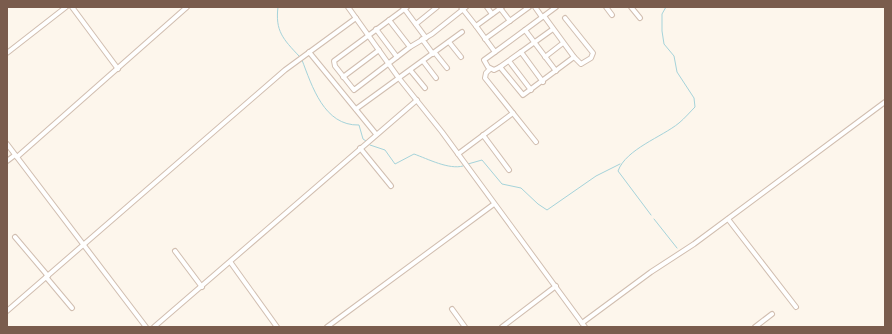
<svg xmlns="http://www.w3.org/2000/svg" width="892" height="334" viewBox="0 0 892 334" font-family="Arial,sans-serif">
	<style>
		.lines { fill: none; stroke-linecap: round; stroke-linejoin: round }
		.stream { stroke: #a5d3da; stroke-width: 1 }
		.minor-casing { stroke: #d1beb0; stroke-width: 6 }
		.minor { stroke: #fff; stroke-width: 4 }
	</style>
	<rect width="100%" height="100%" fill="#fdf6ec"/>
	<g class="lines">
		<g class="stream">
			<path d="M 278,7 C 275,31 283,39 299,56"/>
			<path d="M 302,60 C 312,86 324,126 359,125 L 363,139 L 366,141"/>
			<path d="M 370,145 L 385,150 L 395,164 L 414,154 C 428,159 449,170 463,166"/>
			<path d="M 468,164 L 482,160 L 502,184 L 521,188 L 538,204 L 547,210 L 596,176 L 620,164"/>
			<path d="M 651,215 L 618,171 C 626,149 662,137 679,123 C 685,118 690,112 695,107 L 694,98 L 677,72 L 674,56 L 664,44 L 662,31 L 662,14 L 666,7"/>
			<path d="M 654,219 L 677,248"/>
		</g>
		<defs>
			<g id="minor">
				<path d="M 72,7 L 118,69"/>
				<path d="M 348,7 L 398,77 L 442,132 L 585,327"/>
				<path d="M 403,7 L 426,38"/>
				<path d="M 407,7 L 334,61 L 335,66 L 354,90 L 410,47 L 432,34 L 466,7"/>
				<path d="M 461,7 L 476,26"/>
				<path d="M 487,7 L 492,14"/>
				<path d="M 502,7 L 476,26 L 495,52 L 556,7"/>
				<path d="M 535,7 L 542,17"/>
				<path d="M 606,7 L 612,15"/>
				<path d="M 631,7 L 640,18"/>
				<path d="M 500,8 L 510,21"/>
				<path d="M 565,18 L 593,53 L 591,58 L 581,64 L 574,57"/>
				<path d="M 389,20 L 410,47"/>
				<path d="M 416,24 L 437,7"/>
				<path d="M 376,29 L 397,57"/>
				<path d="M 525,30 L 556,71"/>
				<path d="M 422,39 L 433,54"/>
				<path d="M 485,39 L 529,7"/>
				<path d="M 449,42 L 461,57"/>
				<path d="M 309,52 L 376,134"/>
				<path d="M 495,52 L 484,60 L 488,67 L 494,70 L 500,67 L 523,95 L 574,57 L 544,16"/>
				<path d="M 521,52 L 553,29"/>
				<path d="M 7,53 L 66,7"/>
				<path d="M 435,53 L 447,68"/>
				<path d="M 545,57 L 563,43"/>
				<path d="M 423,61 L 436,78"/>
				<path d="M 509,61 L 531,90"/>
				<path d="M 500,67 L 521,52 L 543,82"/>
				<path d="M 490,69 L 486,73 L 485,78 L 536,142"/>
				<path d="M 411,71 L 425,88"/>
				<path d="M 343,77 L 379,50"/>
				<path d="M 356,109 L 462,32"/>
				<path d="M 483,135 L 509,170"/>
				<path d="M 7,144 L 146,327"/>
				<path d="M 360,148 L 391,186"/>
				<path d="M 458,154 L 513,113"/>
				<path d="M 17,157 L 187,7"/>
				<path d="M 7,161 L 15,155"/>
				<path d="M 728,219 L 796,307"/>
				<path d="M 15,237 L 48,276"/>
				<path d="M 175,251 L 202,287"/>
				<path d="M 231,263 L 277,327"/>
				<path d="M 46,277 L 72,308"/>
				<path d="M 452,309 L 465,327"/>
				<path d="M 7,311 L 285,70 L 356,18"/>
				<path d="M 582,323 L 651,272 L 694,244 L 885,102"/>
				<path d="M 154,327 L 417,100"/>
				<path d="M 327,327 L 494,204"/>
				<path d="M 502,327 L 556,286"/>
				<path d="M 755,327 L 772,314"/>
			</g>
		</defs>
		<use href="#minor" class="minor-casing"/>
		<use href="#minor" class="minor"/>
	</g>
	<rect width="892" height="334" fill="none" stroke="#7a5c4d" stroke-width="16"/>
</svg>
